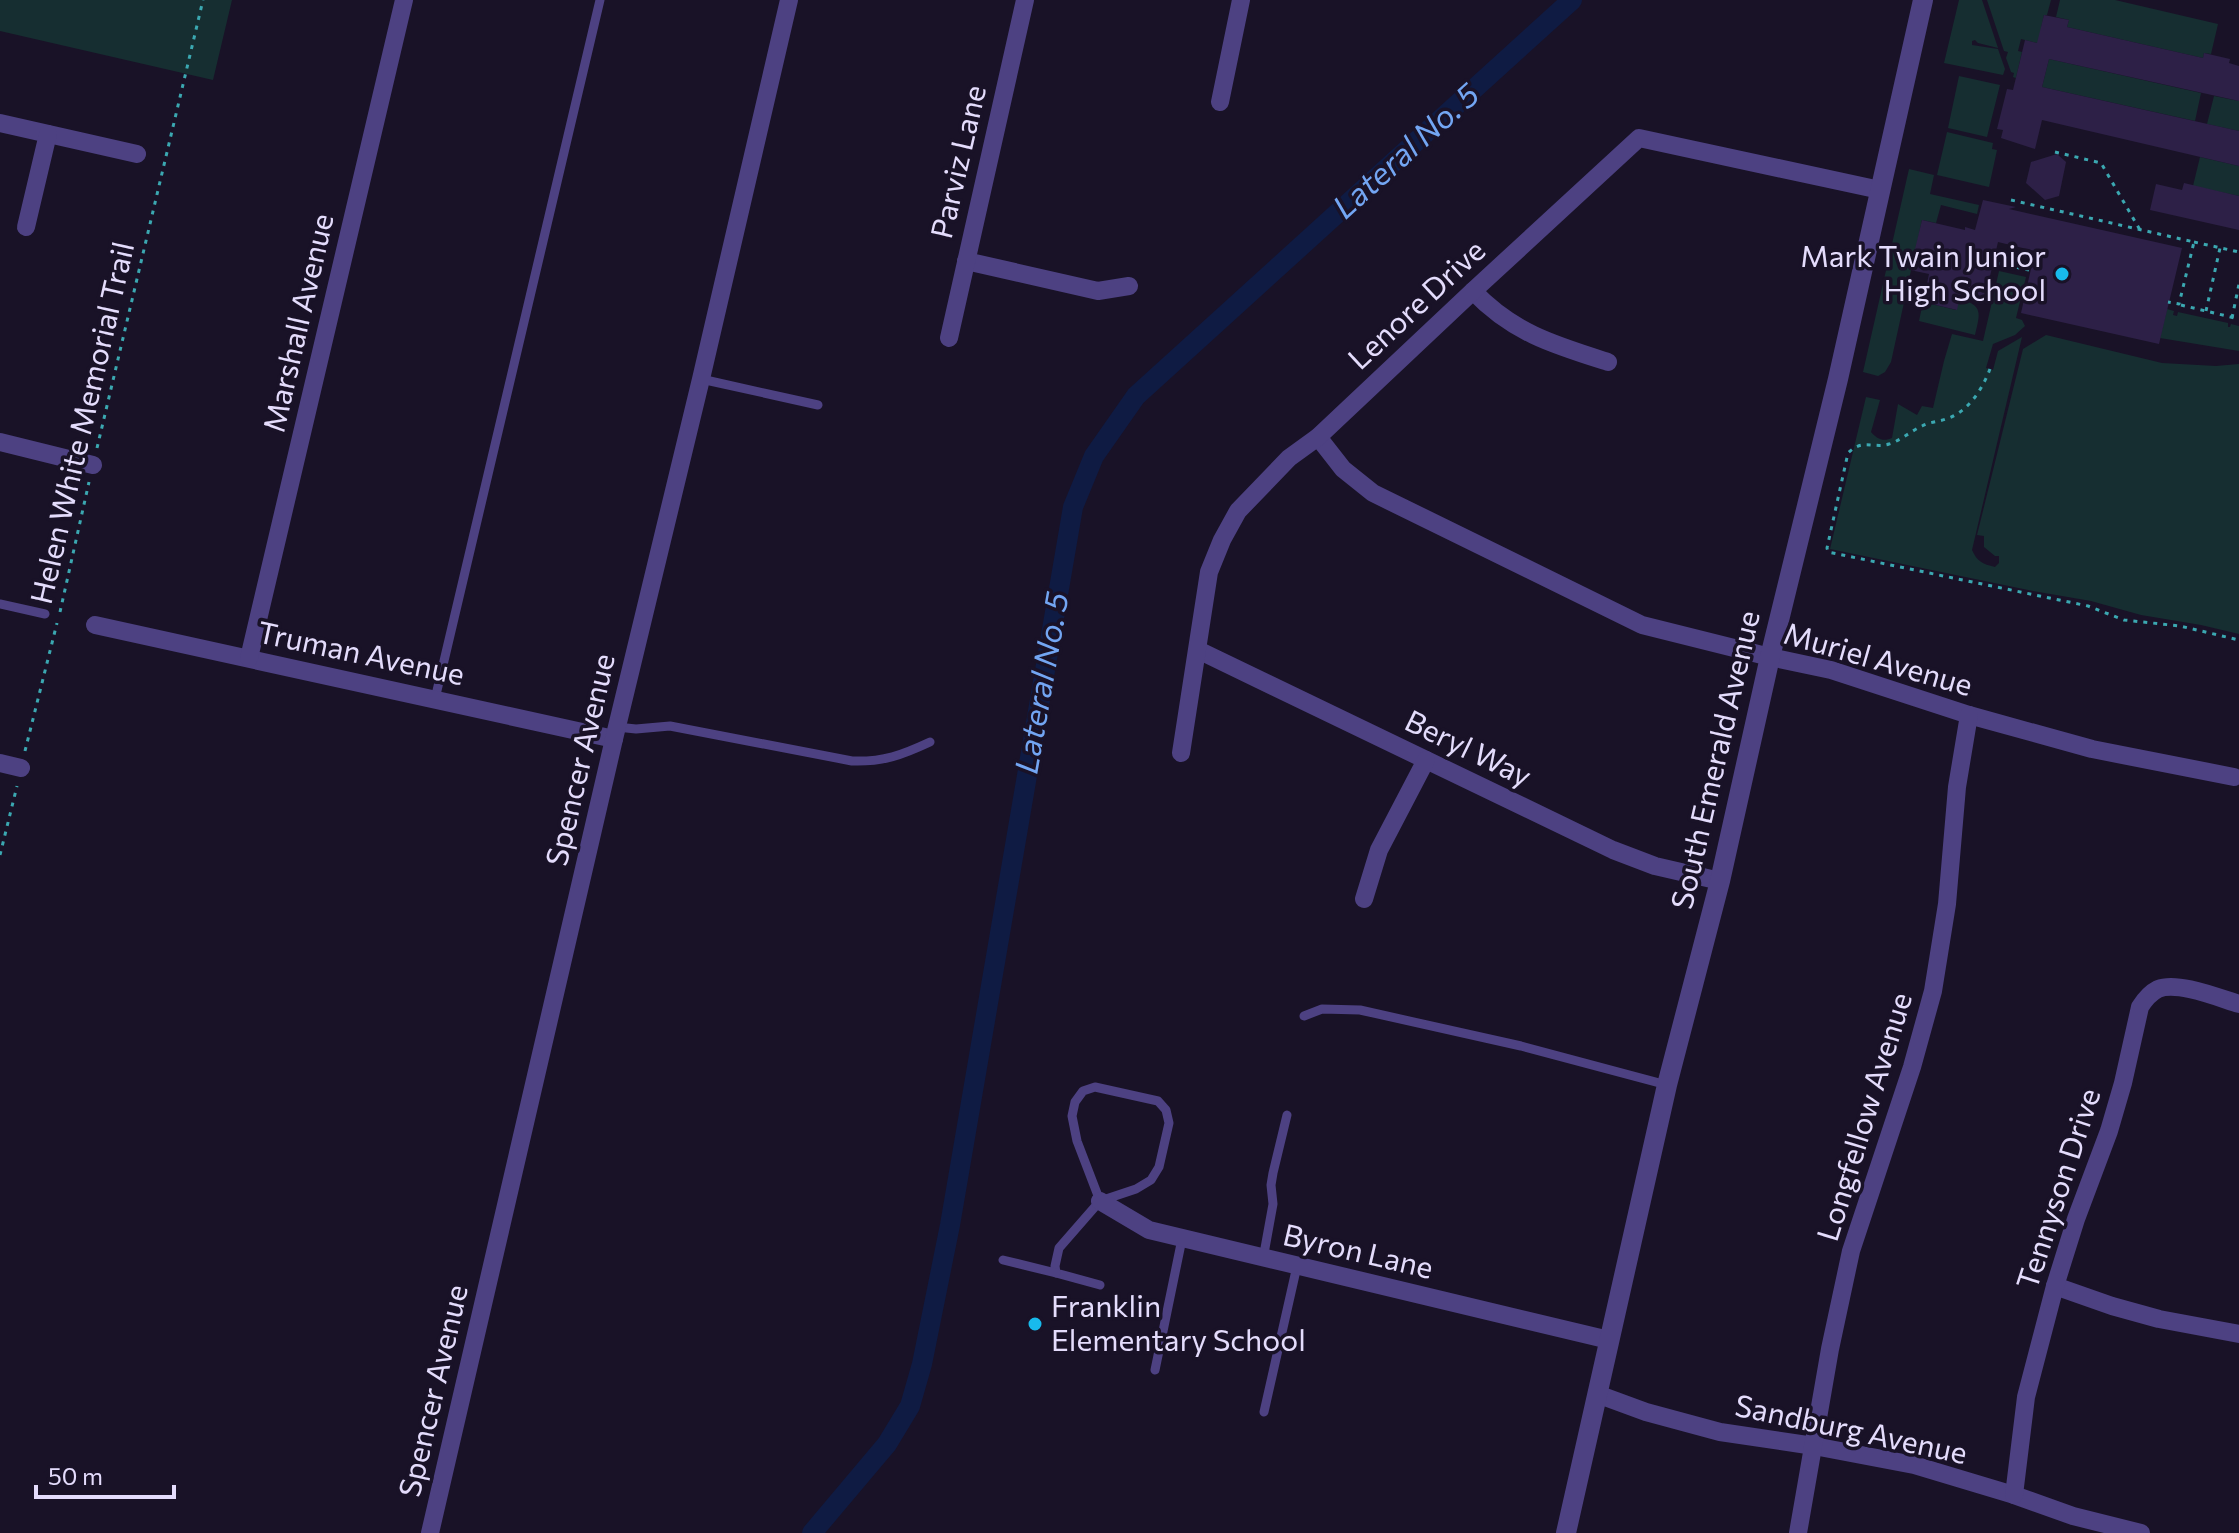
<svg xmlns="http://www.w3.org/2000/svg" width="2239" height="1533" viewBox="0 0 2239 1533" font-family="Commissioner,sans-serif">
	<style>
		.green { fill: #162e31 }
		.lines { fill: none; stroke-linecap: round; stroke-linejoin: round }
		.canal { stroke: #0f1b43; stroke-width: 20 }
		.building { fill: #2d2047 }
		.path { stroke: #3ba8b1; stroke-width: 3; stroke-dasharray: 4 6; stroke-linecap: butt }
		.service { stroke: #4d4182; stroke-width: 9 }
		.minor { stroke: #4d4182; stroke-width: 18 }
		.tertiary { stroke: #4d4182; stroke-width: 20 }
		.poi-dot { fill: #18baec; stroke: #191227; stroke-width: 3 }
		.labels { text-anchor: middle; stroke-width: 7; stroke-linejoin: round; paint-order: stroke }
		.street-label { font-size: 30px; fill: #e4dcfc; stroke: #191227 }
		.poi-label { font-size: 30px; fill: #e4dcfc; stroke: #191227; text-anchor: end }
		.water-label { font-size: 32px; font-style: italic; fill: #73a6f3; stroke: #191227 }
	</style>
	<rect width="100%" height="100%" fill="#191227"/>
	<g class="green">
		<path d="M 0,0 L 232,0 L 213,80 L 0,31 Z"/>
		<path d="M 1959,0 L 1982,0 L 1998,48 L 1978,43 L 1975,40 L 1972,41 L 1972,45 L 1998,49 L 2005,69 L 2003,75 L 1944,63 Z"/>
		<path d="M 1987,0 L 2051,0 L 2047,15 L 2044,15 L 2041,28 L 2041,44 L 2021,39 L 2018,51 L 2022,52 L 2016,78 L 2013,77 L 2014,73 L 2011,72 L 2006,58 L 2008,52 L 2004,51 Z"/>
		<path d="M 2060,0 L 2115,0 L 2218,24 L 2211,54 L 2204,53 L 2203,58 L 2067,27 L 2069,20 L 2056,17 Z"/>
		<path d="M 2049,59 L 2201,93 L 2195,121 L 2042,87 Z"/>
		<path d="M 1959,76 L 2000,85 L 1987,137 L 1948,128 Z"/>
		<path d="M 2214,96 L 2239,101 L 2239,131 L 2207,124 Z"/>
		<path d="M 1947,132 L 1993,143 L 1992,149 L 1997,150 L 1989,187 L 1937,175 Z"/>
		<path d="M 2200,157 L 2239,166 L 2239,196 L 2193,186 Z"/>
		<path d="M 1909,169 L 1934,175 L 1930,194 L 1979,205 L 1977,214 L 1941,205 L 1936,223 L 1922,220 L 1891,362 L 1885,372 L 1878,376 L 1863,372 Z"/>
		<path d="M 1999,271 L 2026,277 L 2016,318 L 2022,320 L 2025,326 L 2015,335 L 1993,344 L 1986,368 L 1993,370 L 1998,351 L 2022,337 L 1972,550 C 1977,561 1982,564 1995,567 L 1999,563 L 1999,556 L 1995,556 L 1984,547 L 1984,536 L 1977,535 L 2023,349 L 2046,335 L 2162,363 L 2216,366 L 2239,364 L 2239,634 L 2201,625 L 2141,615 L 2091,601 L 2033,591 L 1830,549 L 1866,397 L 1880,400 L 1871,432 C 1877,439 1883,442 1892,438 L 1898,404 L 1917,415 L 1922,406 L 1933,408 L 1944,361 L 1952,334 L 1983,341 Z"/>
		<path d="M 1959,299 C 1984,305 1980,314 1975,335 L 1919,321 L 1923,302 L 1956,310 Z"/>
		<path d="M 2167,309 L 2174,311 L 2173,315 L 2177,316 L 2178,312 L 2228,323 L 2228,327 L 2230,327 L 2231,324 L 2239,326 L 2239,351 L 2160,338 Z"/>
	</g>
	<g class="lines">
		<path class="canal" d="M 812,1533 L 887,1444 L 910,1406 L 922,1364 L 950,1225 L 1073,507 L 1094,456 L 1136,396 L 1572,0"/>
	</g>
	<g class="building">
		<path d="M 2044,15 L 2069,20 L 2067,27 L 2203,58 L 2204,53 L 2230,59 L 2229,63 L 2239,66 L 2239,101 L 2049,59 L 2042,87 L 2239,131 L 2239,166 L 2042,120 L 2035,149 L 2001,138 L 2003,130 L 1997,129 L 2007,89 L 2013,90 L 2025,40 L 2037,43 Z"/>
		<path d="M 2057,154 L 2066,162 L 2059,196 L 2045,200 L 2026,183 L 2031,162 Z"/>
		<path d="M 2184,183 L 2239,196 L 2239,230 L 2150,210 L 2156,184 L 2182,190 Z"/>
		<path d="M 1983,200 L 2016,207 L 2009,209 L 2182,248 L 2159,344 L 2021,313 L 2035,251 L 1998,242 L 1984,302 L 1960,297 L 1957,310 L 1923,302 L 1929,274 L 1910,270 L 1922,220 L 1965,230 L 1965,227 L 1975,230 Z"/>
	</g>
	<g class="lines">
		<g class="path">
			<path d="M 2055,152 L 2101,163 L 2140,230"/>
			<path d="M 2011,200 L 2194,242 L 2179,304 L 2168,302"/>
			<path d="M 2194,242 L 2239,252"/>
			<path d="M 1996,263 L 2029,270"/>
			<path d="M 2181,305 L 2239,319"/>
			<path d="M 2206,311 L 2220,248"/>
			<path d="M 2232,318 L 2239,284"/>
			<path d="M 1990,369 C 1982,390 1968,412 1946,419 C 1938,422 1929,422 1922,426 C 1911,431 1900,441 1889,444 C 1873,449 1863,438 1848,453 L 1827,548 L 1828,552 L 2088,606 L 2124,620 L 2180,626 L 2239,640"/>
			<path d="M 97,448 L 203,0"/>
			<path d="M 60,612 L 89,482"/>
			<path d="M 25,751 L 57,623"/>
			<path d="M 0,855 L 17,786"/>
		</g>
		<g class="service">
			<path d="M 701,379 L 818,405"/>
			<path d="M 0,604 L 45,614"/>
			<path d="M 435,699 L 600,0"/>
			<path d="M 617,727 L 636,729 L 670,726 L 852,761 C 884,762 902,755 930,742"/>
			<path d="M 1304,1016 L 1322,1009 L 1360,1010 L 1521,1046 L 1667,1085"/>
			<path d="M 1100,1201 L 1077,1141 L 1072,1116 L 1075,1102 L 1083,1091 L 1095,1087 L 1158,1101 L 1166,1110 L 1169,1123 L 1159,1167 L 1151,1180 L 1136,1189 L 1100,1201 L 1059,1248 L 1055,1266 L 1056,1273 L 1100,1285"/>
			<path d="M 1263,1259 L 1273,1204 L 1271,1185 L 1273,1173 L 1287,1115"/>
			<path d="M 1003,1260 L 1056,1273"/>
			<path d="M 1155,1370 L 1182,1239"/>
			<path d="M 1264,1412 L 1297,1266"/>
		</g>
		<g class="minor">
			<path d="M 1220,102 L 1241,0"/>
			<path d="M 0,123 L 137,154"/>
			<path d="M 26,227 L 48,134"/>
			<path d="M 966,261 L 1098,291 L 1129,286"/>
			<path d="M 1473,291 C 1513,333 1554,345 1608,362"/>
			<path d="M 949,338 L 1025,0"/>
			<path d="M 1318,437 L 1343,469 L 1373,493 L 1642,625 L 1770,657 L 1831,670 L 1969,715 L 2092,749 L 2234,777"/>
			<path d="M 0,442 L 93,465"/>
			<path d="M 95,625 L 614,739"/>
			<path d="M 1198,650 L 1613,850 L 1655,866 L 1720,881"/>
			<path d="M 249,658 L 404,0"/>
			<path d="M 1181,753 L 1209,572 L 1222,540 L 1238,511 L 1289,458 L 1318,437 L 1473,291 L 1639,138 L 1880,190"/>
			<path d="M 0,763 L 21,768"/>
			<path d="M 1364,899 L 1379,850 L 1426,760"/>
			<path d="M 1100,1201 L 1149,1230 L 1609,1340"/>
			<path d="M 2055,1286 L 2112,1306 L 2159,1319 L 2239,1334"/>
			<path d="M 1597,1394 L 1646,1412 L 1720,1432 L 1814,1446 L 1914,1465 L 2014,1495 L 2073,1516 L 2141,1533"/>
			<path d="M 2014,1495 L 2026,1397 L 2055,1286 L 2076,1219 L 2109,1131 L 2123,1083 L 2140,1007 C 2145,999 2150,993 2158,989 C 2178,981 2219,998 2239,1004"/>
			<path d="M 430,1533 L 614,739 L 701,379 L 789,0"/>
			<path d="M 1798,1533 L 1830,1349 L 1851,1251 L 1912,1067 L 1933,991 L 1947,904 L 1957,787 L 1969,715"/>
		</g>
		<path class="tertiary" d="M 1566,1533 L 1667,1085 L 1720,881 L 1770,657 L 1838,379 L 1923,0"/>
	</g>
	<g class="poi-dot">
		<circle cx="2062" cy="274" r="8"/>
		<circle cx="1035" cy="1324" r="8"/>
	</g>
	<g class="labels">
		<g class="street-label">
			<text transform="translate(959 162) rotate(-77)" y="10">Parviz Lane</text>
			<text transform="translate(1417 305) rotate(-43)" y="10">Lenore Drive</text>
			<text transform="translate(299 323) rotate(-77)" y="10">Marshall Avenue</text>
			<text transform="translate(83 423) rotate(-77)" y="10">Helen White Memorial Trail</text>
			<text transform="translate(361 654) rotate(12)" y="10">Truman Avenue</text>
			<text transform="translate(1878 660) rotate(16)" y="10">Muriel Avenue</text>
			<text transform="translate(1468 749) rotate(26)" y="10">Beryl Way</text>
			<text transform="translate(581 760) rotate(-77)" y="10">Spencer Avenue</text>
			<text transform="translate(1716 760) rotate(-77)" y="10">South Emerald Avenue</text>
			<text transform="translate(1865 1117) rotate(-73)" y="10">Longfellow Avenue</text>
			<text transform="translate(2059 1189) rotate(-72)" y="10">Tennyson Drive</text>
			<text transform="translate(1358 1252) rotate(13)" y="10">Byron Lane</text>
			<text transform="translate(434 1391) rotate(-77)" y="10">Spencer Avenue</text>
			<text transform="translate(1851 1430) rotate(12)" y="10">Sandburg Avenue</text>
		</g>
		<g class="poi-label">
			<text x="2046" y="267">Mark Twain Junior<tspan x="2046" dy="34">High School</tspan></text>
			<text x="1051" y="1317" text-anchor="start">Franklin<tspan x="1051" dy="34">Elementary School</tspan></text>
		</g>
		<g class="water-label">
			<text transform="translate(1406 151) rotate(-42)" y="11">Lateral No. 5</text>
			<text transform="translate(1042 683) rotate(-80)" y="11">Lateral No. 5</text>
		</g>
	</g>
	<path d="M36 1485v12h138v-12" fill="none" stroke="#e4dcfc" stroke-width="4"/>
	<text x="48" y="1485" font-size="24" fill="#e4dcfc" stroke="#191227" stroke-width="6" paint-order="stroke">50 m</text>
</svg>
